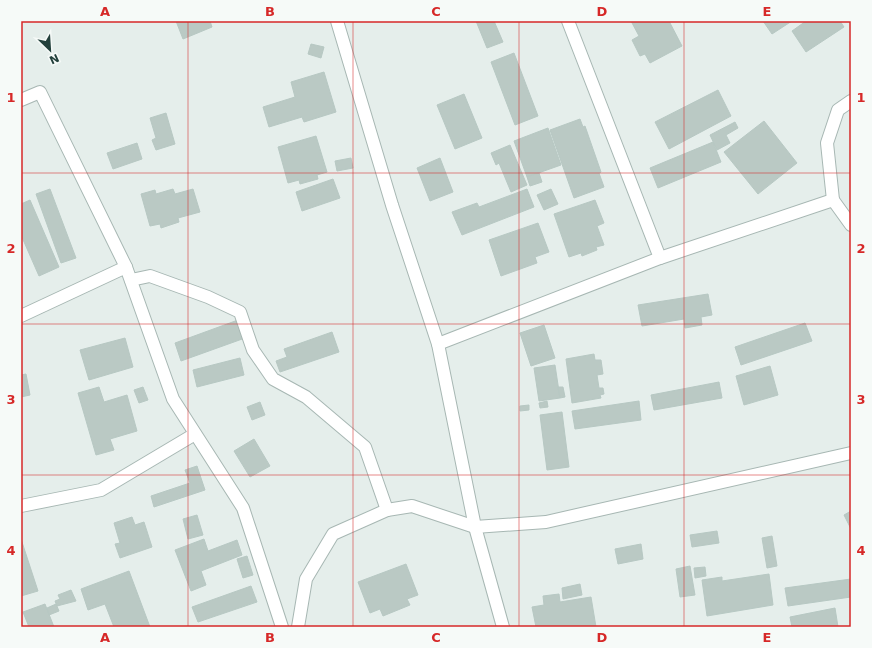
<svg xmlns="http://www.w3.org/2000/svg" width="872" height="648" viewBox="0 0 872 648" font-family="'DejaVu Sans',sans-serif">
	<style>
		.building { fill: #bac9c4; stroke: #b7c8c3 }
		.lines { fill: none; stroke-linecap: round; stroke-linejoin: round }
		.minor-casing { stroke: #a7b7b3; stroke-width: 14 }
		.minor { stroke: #fff; stroke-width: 12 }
		.grid { fill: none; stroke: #d62828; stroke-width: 1; stroke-opacity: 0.55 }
		.neatline { fill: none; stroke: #d62828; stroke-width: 1.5 }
		.grid-label { font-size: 13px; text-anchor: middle; font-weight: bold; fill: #d62828 }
	</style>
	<rect width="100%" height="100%" fill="#e5eeeb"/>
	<g class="building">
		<path d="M 176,21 L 210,21 L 212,27 L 183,39 Z"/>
		<path d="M 476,21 L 494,21 L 503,42 L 487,48 Z"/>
		<path d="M 631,21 L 669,21 L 682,46 L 650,63 L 645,54 L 640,56 L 632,40 L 639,36 Z"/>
		<path d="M 763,21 L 792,21 L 772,34 Z"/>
		<path d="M 806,21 L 840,21 L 844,27 L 806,52 L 792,31 Z"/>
		<path d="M 311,44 L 324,47 L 321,58 L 308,54 Z"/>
		<path d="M 514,53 L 538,116 L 515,125 L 491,62 Z"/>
		<path d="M 324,72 L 336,112 L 304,122 L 302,117 L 269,127 L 263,107 L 295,97 L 291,82 Z"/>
		<path d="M 718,90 L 731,116 L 669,149 L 655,122 Z"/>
		<path d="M 464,94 L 482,138 L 455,149 L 437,105 Z"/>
		<path d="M 166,113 L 175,144 L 156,150 L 152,140 L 156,138 L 150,118 Z"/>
		<path d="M 580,119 L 583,127 L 585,126 L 601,172 L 599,173 L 604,187 L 574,198 L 550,130 Z"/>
		<path d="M 764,121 L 797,163 L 758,194 L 724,152 Z"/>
		<path d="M 735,122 L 738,128 L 726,135 L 730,143 L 717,150 L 710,135 Z"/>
		<path d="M 548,128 L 561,165 L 527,177 L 514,141 Z"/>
		<path d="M 316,136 L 327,172 L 317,175 L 318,179 L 300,184 L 299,180 L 288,183 L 278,147 Z"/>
		<path d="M 713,142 L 721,162 L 658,188 L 650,168 Z"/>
		<path d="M 137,143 L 142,159 L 113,169 L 107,153 Z"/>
		<path d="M 510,145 L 527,185 L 511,192 L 499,163 L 496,165 L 491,153 Z"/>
		<path d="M 351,158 L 353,168 L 337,171 L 335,161 Z"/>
		<path d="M 440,158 L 453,192 L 430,201 L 417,168 Z"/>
		<path d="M 539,173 L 542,182 L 530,186 L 527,177 Z"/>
		<path d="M 333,179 L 340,198 L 302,211 L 296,192 Z"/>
		<path d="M 50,189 L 76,258 L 61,263 L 36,194 Z"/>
		<path d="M 173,189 L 175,194 L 193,189 L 200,212 L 178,218 L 179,222 L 161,228 L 160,224 L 150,226 L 141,194 L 155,190 L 156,194 Z"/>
		<path d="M 527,189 L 534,207 L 462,235 L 452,212 L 477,203 L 479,207 Z"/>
		<path d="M 551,189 L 558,204 L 544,210 L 537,195 Z"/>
		<path d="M 30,200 L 59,267 L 39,276 L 21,235 L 21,204 Z"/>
		<path d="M 595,200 L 604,223 L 597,226 L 604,245 L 596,247 L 597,250 L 582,256 L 581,253 L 569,257 L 554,214 Z"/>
		<path d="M 538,223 L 549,252 L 535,257 L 537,263 L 501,276 L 489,240 Z"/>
		<path d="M 708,294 L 712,315 L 701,317 L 702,325 L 685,328 L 684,319 L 642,326 L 638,305 Z"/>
		<path d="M 238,320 L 245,338 L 181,361 L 175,343 Z"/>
		<path d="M 805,323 L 812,341 L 741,365 L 735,347 Z"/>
		<path d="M 544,325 L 555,358 L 531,366 L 520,333 Z"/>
		<path d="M 332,332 L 339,352 L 280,372 L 276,361 L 287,357 L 284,349 Z"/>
		<path d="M 125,338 L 133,367 L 89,380 L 80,350 Z"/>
		<path d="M 594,354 L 595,360 L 601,360 L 603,374 L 597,375 L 599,388 L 603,388 L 604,394 L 600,395 L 601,398 L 572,403 L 566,359 Z"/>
		<path d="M 240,358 L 244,375 L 197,387 L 193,370 Z"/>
		<path d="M 555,365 L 560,398 L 539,401 L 534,368 Z"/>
		<path d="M 770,366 L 778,395 L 744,405 L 736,376 Z"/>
		<path d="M 26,374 L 30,395 L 21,397 L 21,375 Z"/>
		<path d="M 719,382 L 722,398 L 654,410 L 651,395 Z"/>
		<path d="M 99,387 L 104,402 L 127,395 L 137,431 L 110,439 L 114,450 L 96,455 L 78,393 Z"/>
		<path d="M 143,387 L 148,400 L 139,403 L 134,390 Z"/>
		<path d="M 558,387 L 563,387 L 565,397 L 560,398 Z"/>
		<path d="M 547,401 L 548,407 L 540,408 L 539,403 Z"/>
		<path d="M 639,401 L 641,420 L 575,429 L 572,411 Z"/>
		<path d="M 260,402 L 265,415 L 252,420 L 247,407 Z"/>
		<path d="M 529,405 L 529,410 L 520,411 L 520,406 Z"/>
		<path d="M 562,412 L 569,467 L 547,470 L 540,415 Z"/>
		<path d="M 254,439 L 270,466 L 250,477 L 234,451 Z"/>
		<path d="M 197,466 L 205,490 L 154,507 L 151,496 L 190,483 L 185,470 Z"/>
		<path d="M 851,511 L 851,529 L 844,515 Z"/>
		<path d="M 197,515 L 203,535 L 188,539 L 183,519 Z"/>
		<path d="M 132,517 L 135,525 L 144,522 L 152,547 L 120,558 L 115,544 L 120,543 L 114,523 Z"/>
		<path d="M 717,531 L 719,543 L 692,547 L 690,535 Z"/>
		<path d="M 772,536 L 777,566 L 767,568 L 762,538 Z"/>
		<path d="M 21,539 L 38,591 L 21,596 Z"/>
		<path d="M 204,539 L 208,551 L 237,540 L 242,555 L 201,571 L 206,585 L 191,591 L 175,550 Z"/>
		<path d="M 641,544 L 643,559 L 618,564 L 615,549 Z"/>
		<path d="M 247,556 L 253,575 L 243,578 L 237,559 Z"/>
		<path d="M 406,564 L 418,595 L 407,599 L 410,605 L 383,616 L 380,609 L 370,613 L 358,582 Z"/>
		<path d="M 690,566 L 695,595 L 680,597 L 676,569 Z"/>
		<path d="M 705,567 L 706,576 L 695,578 L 694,568 Z"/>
		<path d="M 129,571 L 150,627 L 114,627 L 105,604 L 88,610 L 81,589 Z"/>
		<path d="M 769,574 L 773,605 L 707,616 L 702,580 L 722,577 L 722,581 Z"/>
		<path d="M 851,579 L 851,597 L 788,606 L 785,588 Z"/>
		<path d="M 580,584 L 582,595 L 563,599 L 562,588 Z"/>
		<path d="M 251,586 L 257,602 L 198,622 L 192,607 Z"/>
		<path d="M 71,590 L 76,601 L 57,606 L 55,601 L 60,599 L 58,595 Z"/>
		<path d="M 559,594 L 560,602 L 591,597 L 596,627 L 536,627 L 532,607 L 544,605 L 543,596 Z"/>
		<path d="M 45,604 L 54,627 L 29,627 L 23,612 Z"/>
		<path d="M 56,604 L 59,611 L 49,615 L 47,608 Z"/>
		<path d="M 835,608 L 838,627 L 792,627 L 790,617 Z"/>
	</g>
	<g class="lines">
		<defs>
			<g id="minor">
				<path d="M 337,21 L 392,205 L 438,344 L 475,527 L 503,627"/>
				<path d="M 568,21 L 660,258"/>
				<path d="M 21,100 L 40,92 L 126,267 L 173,399 L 243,508 L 282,627"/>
				<path d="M 833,200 L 827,143 L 838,110 L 851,101"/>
				<path d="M 131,280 L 150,276 L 208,297 L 240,312 L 253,350 L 273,379 L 306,397 L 365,447 L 387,510 L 412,506 L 475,527 L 546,522 L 851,453"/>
				<path d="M 21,316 L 126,267"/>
				<path d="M 438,344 L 660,258 L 833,200 L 851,225"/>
				<path d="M 21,506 L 101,490 L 195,434"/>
				<path d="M 298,627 L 306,579 L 333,534 L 387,510"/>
			</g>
		</defs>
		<use href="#minor" class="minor-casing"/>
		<use href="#minor" class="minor"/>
	</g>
	<path class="grid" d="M 188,21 L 188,627M 353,21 L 353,627M 519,21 L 519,627M 684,21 L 684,627M 21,173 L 851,173M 21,324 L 851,324M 21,475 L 851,475"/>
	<rect width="872" height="648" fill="none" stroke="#f6faf8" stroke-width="44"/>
	<g transform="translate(50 50) rotate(155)" stroke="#f6faf8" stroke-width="3" paint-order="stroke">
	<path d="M0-3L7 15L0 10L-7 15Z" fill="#23413c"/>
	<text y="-6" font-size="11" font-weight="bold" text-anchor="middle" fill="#23413c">N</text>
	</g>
	<rect x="22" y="22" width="828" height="604" class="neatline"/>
	<g class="grid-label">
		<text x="105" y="16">A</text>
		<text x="270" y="16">B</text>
		<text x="436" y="16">C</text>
		<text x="602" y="16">D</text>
		<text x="767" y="16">E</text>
		<text x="11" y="102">1</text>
		<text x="861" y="102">1</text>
		<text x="11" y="253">2</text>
		<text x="861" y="253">2</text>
		<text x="11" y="404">3</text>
		<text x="861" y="404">3</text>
		<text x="11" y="555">4</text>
		<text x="861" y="555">4</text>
		<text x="105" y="642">A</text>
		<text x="270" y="642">B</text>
		<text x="436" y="642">C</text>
		<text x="602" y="642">D</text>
		<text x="767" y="642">E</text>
	</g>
</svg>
